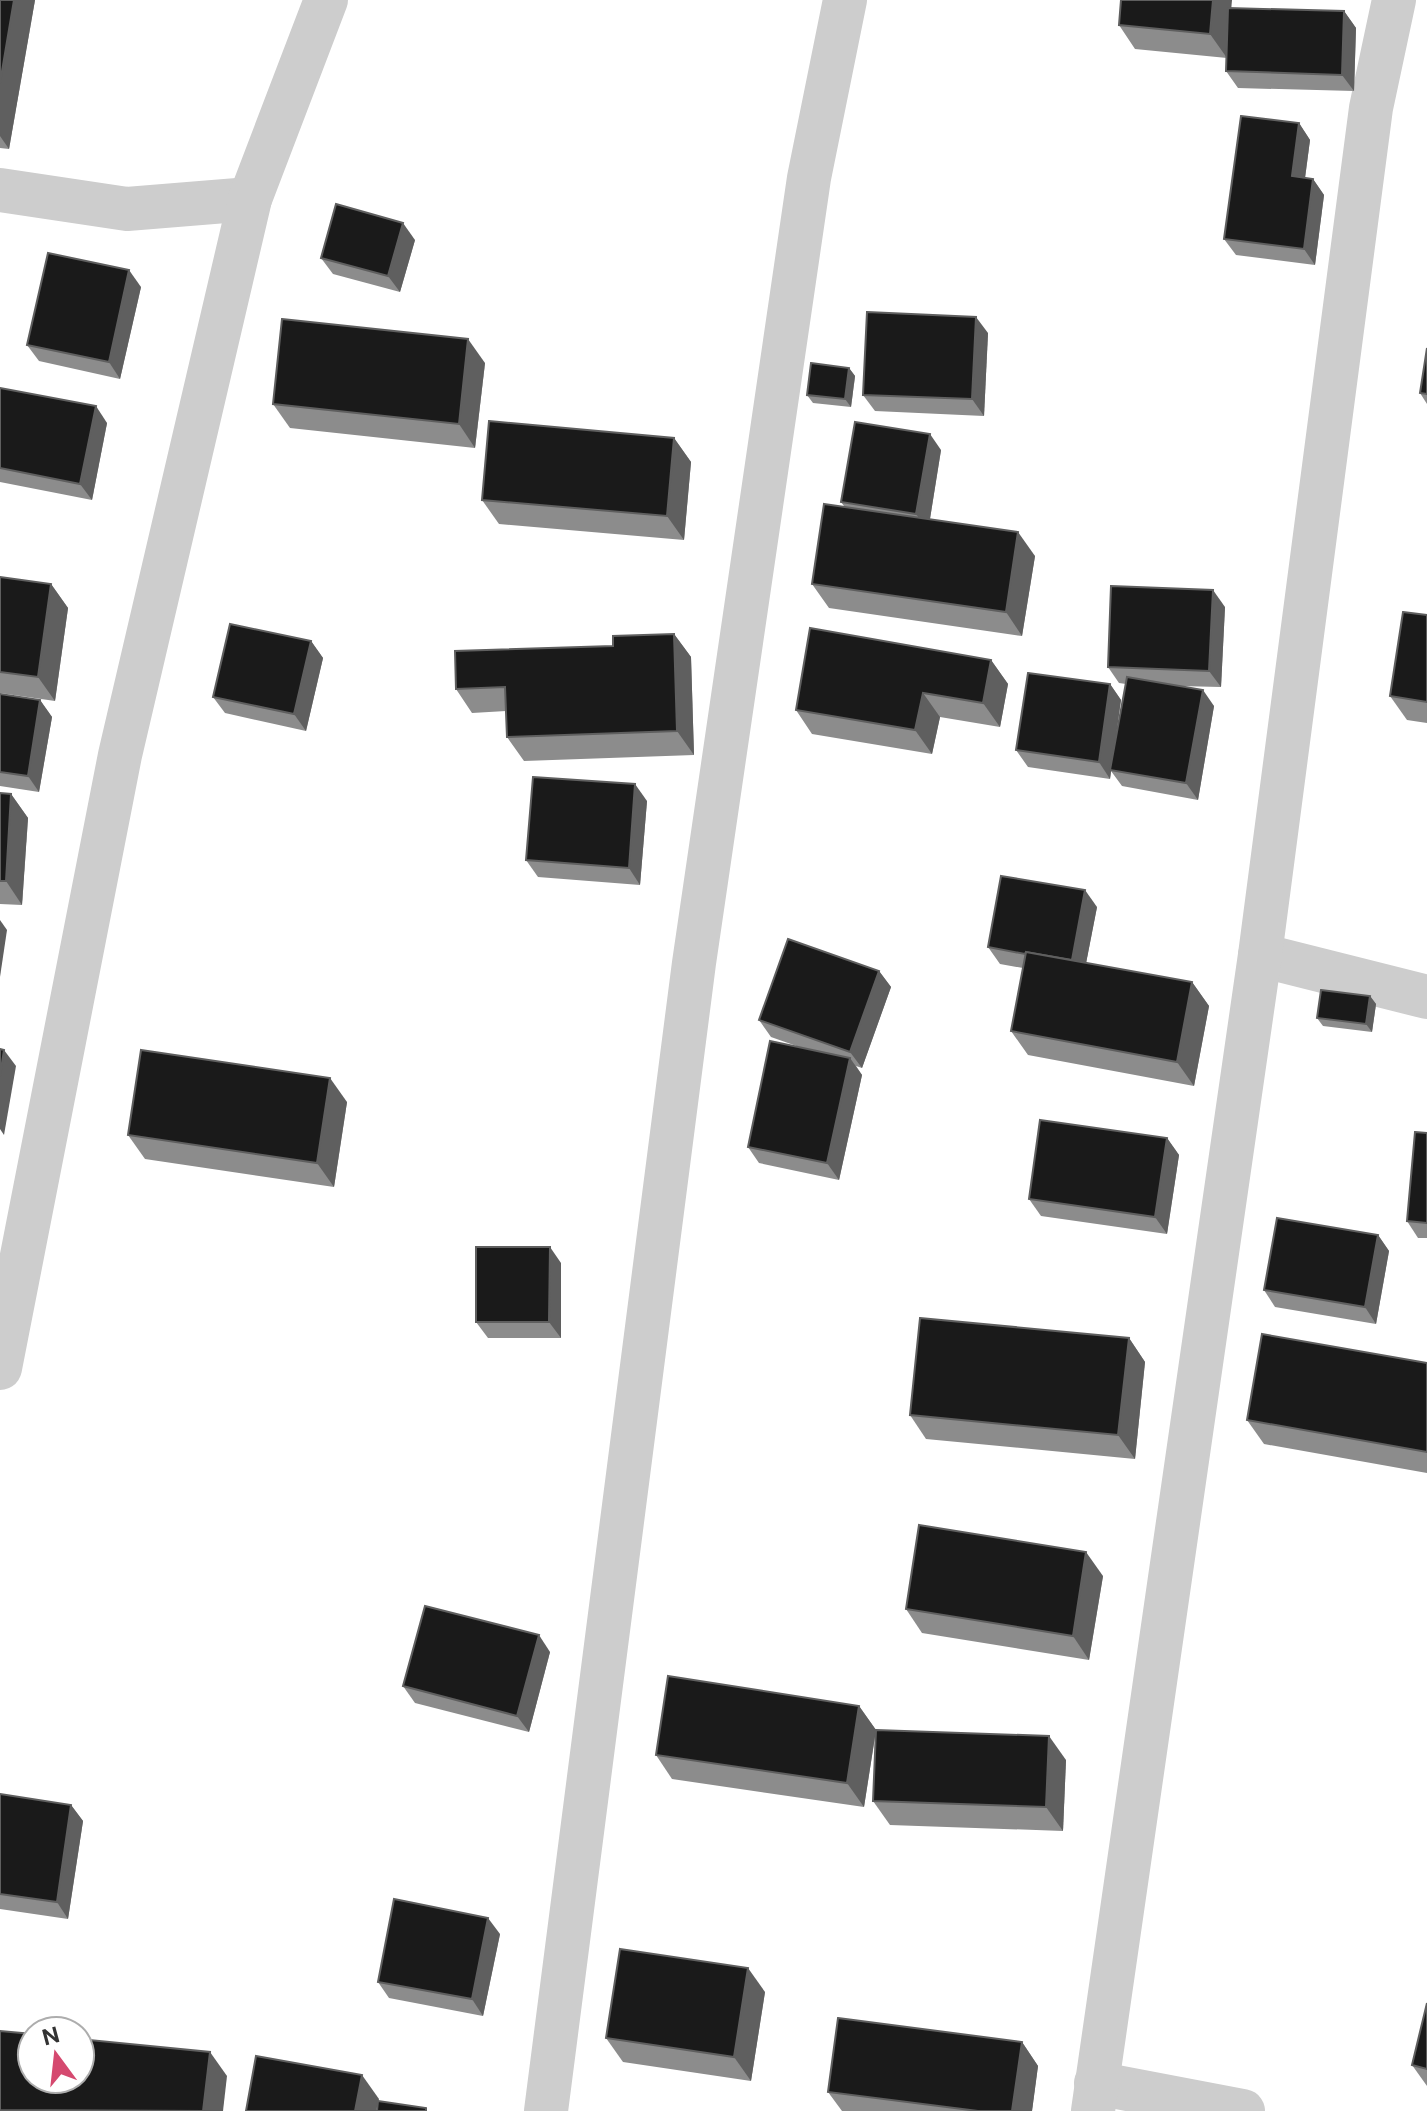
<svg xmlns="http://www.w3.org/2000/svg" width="1427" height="2111" viewBox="0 0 1427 2111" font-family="'Public Sans',sans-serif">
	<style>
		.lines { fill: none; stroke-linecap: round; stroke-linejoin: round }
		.minor { stroke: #cdcdcd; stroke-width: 44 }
		.wall { fill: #8c8c8c }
		.shaded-wall { fill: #5f5f5f }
		.building { fill: #1a1a1a; stroke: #5f5f5f; stroke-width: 2 }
	</style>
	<rect width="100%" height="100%" fill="#fff"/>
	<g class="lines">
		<g class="minor">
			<path d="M 0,190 L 127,209 L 250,199"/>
			<path d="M 1260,955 L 1427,997"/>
			<path d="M 0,1368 L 120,755 L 250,199 L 326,0"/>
			<path d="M 1096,2083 L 1243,2111"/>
			<path d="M 546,2111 L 694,963 L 809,178 L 845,0"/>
			<path d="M 1093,2111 L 1260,955 L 1371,108 L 1394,0"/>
		</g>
	</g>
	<g class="wall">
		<path d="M 0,0 L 35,0 L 9,149 L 0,148 Z"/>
		<path d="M 1232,8 L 1344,11 L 1356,28 L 1354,91 L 1238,88 L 1226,71 L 1227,58 L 1135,49 L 1119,25 Z"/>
		<path d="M 1299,123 L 1310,140 L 1305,178 L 1313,179 L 1324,195 L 1315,265 L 1236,255 L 1224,239 Z"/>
		<path d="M 415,240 L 400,292 L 333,274 L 321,258 Z"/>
		<path d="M 141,287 L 120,379 L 39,361 L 27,345 Z"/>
		<path d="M 988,333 L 984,416 L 875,411 L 863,395 Z"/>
		<path d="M 485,363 L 475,448 L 290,428 L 273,404 Z"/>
		<path d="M 849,368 L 855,376 L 851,407 L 813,403 L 807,395 Z"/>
		<path d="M 0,388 L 107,423 L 92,500 L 0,482 Z"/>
		<path d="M 1420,393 L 1427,394 L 1427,404 Z"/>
		<path d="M 674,438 L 691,462 L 684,540 L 499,524 L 482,500 Z"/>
		<path d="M 941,450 L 930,519 L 1035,556 L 1022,636 L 829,608 L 812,584 L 844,506 L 841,502 Z"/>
		<path d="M 0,577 L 51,584 L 68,608 L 55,701 L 0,693 Z"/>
		<path d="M 1225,607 L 1221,687 L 1178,686 L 1214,706 L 1198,800 L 1122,786 L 1111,771 L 1110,779 L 1028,767 L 1016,750 L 1110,684 L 1121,700 L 1115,742 L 1126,684 L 1119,683 L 1108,667 Z"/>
		<path d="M 1427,615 L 1427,723 L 1407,720 L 1390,696 Z"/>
		<path d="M 674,634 L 691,657 L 694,755 L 524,761 L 507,737 L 506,711 L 472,713 L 456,689 L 613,646 Z"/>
		<path d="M 311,641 L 323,658 L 306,731 L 225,713 L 213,697 Z"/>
		<path d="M 991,660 L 1008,684 L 1000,727 L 940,717 L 932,754 L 812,734 L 796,710 Z"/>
		<path d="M 0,694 L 40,700 L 52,717 L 39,792 L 0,786 Z"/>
		<path d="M 0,793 L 11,794 L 28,818 L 22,905 L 0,904 Z"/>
		<path d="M 647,801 L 640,885 L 538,877 L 526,860 Z"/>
		<path d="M 1097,907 L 1086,963 L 1192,982 L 1209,1006 L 1194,1086 L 1028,1055 L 1011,1031 L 1023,968 L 1000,964 L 988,947 Z"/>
		<path d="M 879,971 L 891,987 L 862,1068 L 856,1066 L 862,1075 L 839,1180 L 759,1163 L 748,1147 L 805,1049 L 771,1037 L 759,1020 Z"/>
		<path d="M 1370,996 L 1376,1004 L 1372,1032 L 1323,1026 L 1317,1018 Z"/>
		<path d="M 347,1102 L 334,1187 L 145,1159 L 128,1135 Z"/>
		<path d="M 1427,1133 L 1427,1238 L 1418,1238 L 1407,1221 Z"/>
		<path d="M 1167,1138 L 1179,1155 L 1167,1234 L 1041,1216 L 1029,1199 Z"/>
		<path d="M 1378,1235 L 1389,1251 L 1376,1324 L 1275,1307 L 1264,1290 Z"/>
		<path d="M 561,1263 L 561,1338 L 488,1338 L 476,1322 Z"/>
		<path d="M 1129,1338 L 1145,1362 L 1135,1459 L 926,1439 L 910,1415 Z"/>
		<path d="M 1427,1363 L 1427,1473 L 1264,1444 L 1247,1420 Z"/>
		<path d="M 1103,1576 L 1089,1660 L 922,1633 L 906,1609 Z"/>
		<path d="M 550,1652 L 529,1732 L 415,1703 L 403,1686 Z"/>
		<path d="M 859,1706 L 876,1730 L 864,1807 L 672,1779 L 656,1755 Z"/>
		<path d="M 1066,1760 L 1063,1831 L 890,1825 L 873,1801 Z"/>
		<path d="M 0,1794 L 71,1805 L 83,1821 L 68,1919 L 0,1909 Z"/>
		<path d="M 500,1934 L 483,2016 L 389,1998 L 378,1982 Z"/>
		<path d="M 765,1992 L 751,2081 L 623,2062 L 606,2038 Z"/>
		<path d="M 1427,2003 L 1427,2086 L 1412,2065 Z"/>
		<path d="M 1022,2042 L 1038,2066 L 1032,2111 L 842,2111 L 828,2092 Z"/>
	</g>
	<g class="shaded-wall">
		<path d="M 14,0 L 35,0 L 9,149 L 0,136 L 0,83 Z"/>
		<path d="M 1213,0 L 1232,0 L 1227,58 L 1210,34 Z"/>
		<path d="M 1344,11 L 1356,28 L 1354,91 L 1342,75 Z"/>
		<path d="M 1299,123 L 1310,140 L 1303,193 L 1292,176 Z"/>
		<path d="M 1313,179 L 1324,195 L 1315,265 L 1304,249 Z"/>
		<path d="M 403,223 L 415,240 L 400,292 L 388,276 Z"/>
		<path d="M 129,270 L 141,287 L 120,379 L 109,362 Z"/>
		<path d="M 976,317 L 988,333 L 984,416 L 972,399 Z"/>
		<path d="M 468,339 L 485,363 L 475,448 L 459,424 Z"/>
		<path d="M 849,368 L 855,376 L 851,407 L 845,399 Z"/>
		<path d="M 96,406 L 107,423 L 92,500 L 80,484 Z"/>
		<path d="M 930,434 L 941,450 L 928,531 L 916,514 Z"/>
		<path d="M 674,438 L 691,462 L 684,540 L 667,516 Z"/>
		<path d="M 1018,532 L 1035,556 L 1022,636 L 1006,612 Z"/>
		<path d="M 51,584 L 68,608 L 55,701 L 38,677 Z"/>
		<path d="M 1213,590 L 1225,607 L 1221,687 L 1209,671 Z"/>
		<path d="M 674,634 L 691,657 L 694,755 L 677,731 Z"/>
		<path d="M 311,641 L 323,658 L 306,731 L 294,714 Z"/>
		<path d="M 991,660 L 1008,684 L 1000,727 L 983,703 Z"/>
		<path d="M 1110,684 L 1121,700 L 1110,779 L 1099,762 Z"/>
		<path d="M 1203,690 L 1214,706 L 1198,800 L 1186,783 Z"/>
		<path d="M 923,693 L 940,717 L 932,754 L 915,730 Z"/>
		<path d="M 40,700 L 52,717 L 39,792 L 28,776 Z"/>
		<path d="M 635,784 L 647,801 L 640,885 L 629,868 Z"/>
		<path d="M 11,794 L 28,818 L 22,905 L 6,881 Z"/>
		<path d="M 1085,890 L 1097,907 L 1083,979 L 1071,962 Z"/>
		<path d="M 0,920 L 7,930 L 0,977 Z"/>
		<path d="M 879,971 L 891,987 L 862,1068 L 850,1052 Z"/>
		<path d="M 1192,982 L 1209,1006 L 1194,1086 L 1177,1062 Z"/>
		<path d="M 1370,996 L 1376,1004 L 1372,1032 L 1366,1024 Z"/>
		<path d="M 4,1050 L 16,1066 L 4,1135 L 0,1129 L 0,1076 Z"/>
		<path d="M 850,1058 L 862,1075 L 839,1180 L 827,1163 Z"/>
		<path d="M 330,1078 L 347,1102 L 334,1187 L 317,1163 Z"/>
		<path d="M 1167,1138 L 1179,1155 L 1167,1234 L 1155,1217 Z"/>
		<path d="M 1378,1235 L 1389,1251 L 1376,1324 L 1365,1307 Z"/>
		<path d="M 550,1247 L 561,1263 L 561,1338 L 549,1322 Z"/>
		<path d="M 1129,1338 L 1145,1362 L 1135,1459 L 1118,1435 Z"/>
		<path d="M 1086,1552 L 1103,1576 L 1089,1660 L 1073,1636 Z"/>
		<path d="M 539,1635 L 550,1652 L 529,1732 L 517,1716 Z"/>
		<path d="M 859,1706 L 876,1730 L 864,1807 L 847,1783 Z"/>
		<path d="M 1049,1736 L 1066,1760 L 1063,1831 L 1046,1807 Z"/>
		<path d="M 71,1805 L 83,1821 L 68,1919 L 57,1902 Z"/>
		<path d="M 488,1918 L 500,1934 L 483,2016 L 472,1999 Z"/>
		<path d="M 748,1968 L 765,1992 L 751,2081 L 734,2057 Z"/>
		<path d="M 1022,2042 L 1038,2066 L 1032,2111 L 1012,2111 Z"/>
		<path d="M 210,2052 L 227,2076 L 223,2111 L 203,2111 Z"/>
		<path d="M 362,2075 L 379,2099 L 376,2111 L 355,2111 Z"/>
	</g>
	<g class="building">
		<path d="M 0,0 L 14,0 L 0,83 Z"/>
		<path d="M 1121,0 L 1213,0 L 1210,34 L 1119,25 Z"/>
		<path d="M 1228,8 L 1344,11 L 1342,75 L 1226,71 Z"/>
		<path d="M 1241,116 L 1299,123 L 1292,176 L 1313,179 L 1304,249 L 1224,239 Z"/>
		<path d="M 336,204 L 403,223 L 388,276 L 321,258 Z"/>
		<path d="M 48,253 L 129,270 L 109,362 L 27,345 Z"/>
		<path d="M 867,312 L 976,317 L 972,399 L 863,395 Z"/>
		<path d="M 282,319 L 468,339 L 459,424 L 273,404 Z"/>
		<path d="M 1427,348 L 1427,394 L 1420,393 Z"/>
		<path d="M 811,363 L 849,368 L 845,399 L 807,395 Z"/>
		<path d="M 0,388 L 96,406 L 80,484 L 0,468 Z"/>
		<path d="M 489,421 L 674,438 L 667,516 L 482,500 Z"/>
		<path d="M 855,422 L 930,434 L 916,514 L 841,502 Z"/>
		<path d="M 824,504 L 1018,532 L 1006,612 L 812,584 Z"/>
		<path d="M 0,577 L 51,584 L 38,677 L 0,672 Z"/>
		<path d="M 1111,586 L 1213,590 L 1209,671 L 1108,667 Z"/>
		<path d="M 1403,612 L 1427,615 L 1427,702 L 1390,696 Z"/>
		<path d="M 230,624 L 311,641 L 294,714 L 213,697 Z"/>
		<path d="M 810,628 L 991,660 L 983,703 L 923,693 L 915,730 L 796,710 Z"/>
		<path d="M 674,634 L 677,731 L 507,737 L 505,687 L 456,689 L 455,651 L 613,646 L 613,636 Z"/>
		<path d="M 1028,673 L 1110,684 L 1099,762 L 1016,750 Z"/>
		<path d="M 1127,677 L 1203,690 L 1186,783 L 1110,770 Z"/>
		<path d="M 0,694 L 40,700 L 28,776 L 0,772 Z"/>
		<path d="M 533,777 L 635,784 L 629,868 L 526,860 Z"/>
		<path d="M 0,793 L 11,794 L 6,881 L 0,881 Z"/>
		<path d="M 1001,876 L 1085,890 L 1072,960 L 1026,952 L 1025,954 L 988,947 Z"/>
		<path d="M 788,939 L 879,971 L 850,1052 L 759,1020 Z"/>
		<path d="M 1026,952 L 1192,982 L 1177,1062 L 1011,1031 Z"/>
		<path d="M 1321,990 L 1370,996 L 1366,1024 L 1317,1018 Z"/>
		<path d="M 770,1041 L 850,1058 L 827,1163 L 748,1147 Z"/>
		<path d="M 0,1049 L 4,1050 L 0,1076 Z"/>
		<path d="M 141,1050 L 330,1078 L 317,1163 L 128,1135 Z"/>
		<path d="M 1040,1120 L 1167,1138 L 1155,1217 L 1029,1199 Z"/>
		<path d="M 1415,1132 L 1427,1133 L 1427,1223 L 1407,1221 Z"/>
		<path d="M 1277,1218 L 1378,1235 L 1365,1307 L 1264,1290 Z"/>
		<path d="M 476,1247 L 550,1247 L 549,1322 L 476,1322 Z"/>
		<path d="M 920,1318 L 1129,1338 L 1118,1435 L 910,1415 Z"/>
		<path d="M 1262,1334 L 1427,1363 L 1427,1452 L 1247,1420 Z"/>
		<path d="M 919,1525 L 1086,1552 L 1073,1636 L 906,1609 Z"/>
		<path d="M 425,1606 L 539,1635 L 517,1716 L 403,1686 Z"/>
		<path d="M 668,1676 L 859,1706 L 847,1783 L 656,1755 Z"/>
		<path d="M 876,1730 L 1049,1736 L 1046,1807 L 873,1801 Z"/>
		<path d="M 0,1794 L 71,1805 L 57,1902 L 0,1894 Z"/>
		<path d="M 394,1899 L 488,1918 L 472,1999 L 378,1982 Z"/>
		<path d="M 620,1949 L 748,1968 L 734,2057 L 606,2038 Z"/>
		<path d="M 1427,2003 L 1427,2069 L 1412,2065 Z"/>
		<path d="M 838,2018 L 1022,2042 L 1012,2111 L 978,2111 L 828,2092 Z"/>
		<path d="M 0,2031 L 32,2034 L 32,2079 L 80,2079 L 80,2039 L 210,2052 L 203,2111 L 0,2110 Z"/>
		<path d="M 256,2056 L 362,2075 L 355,2111 L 246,2111 Z"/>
		<path d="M 378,2101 L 426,2108 L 426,2111 L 377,2111 Z"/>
	</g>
	<g transform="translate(56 2055) rotate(345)"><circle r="38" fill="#ffffff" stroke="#adadad" stroke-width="2"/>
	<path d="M0-6L14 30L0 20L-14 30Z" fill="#d5496f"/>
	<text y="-12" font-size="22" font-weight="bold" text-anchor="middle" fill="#333333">N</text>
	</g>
</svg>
